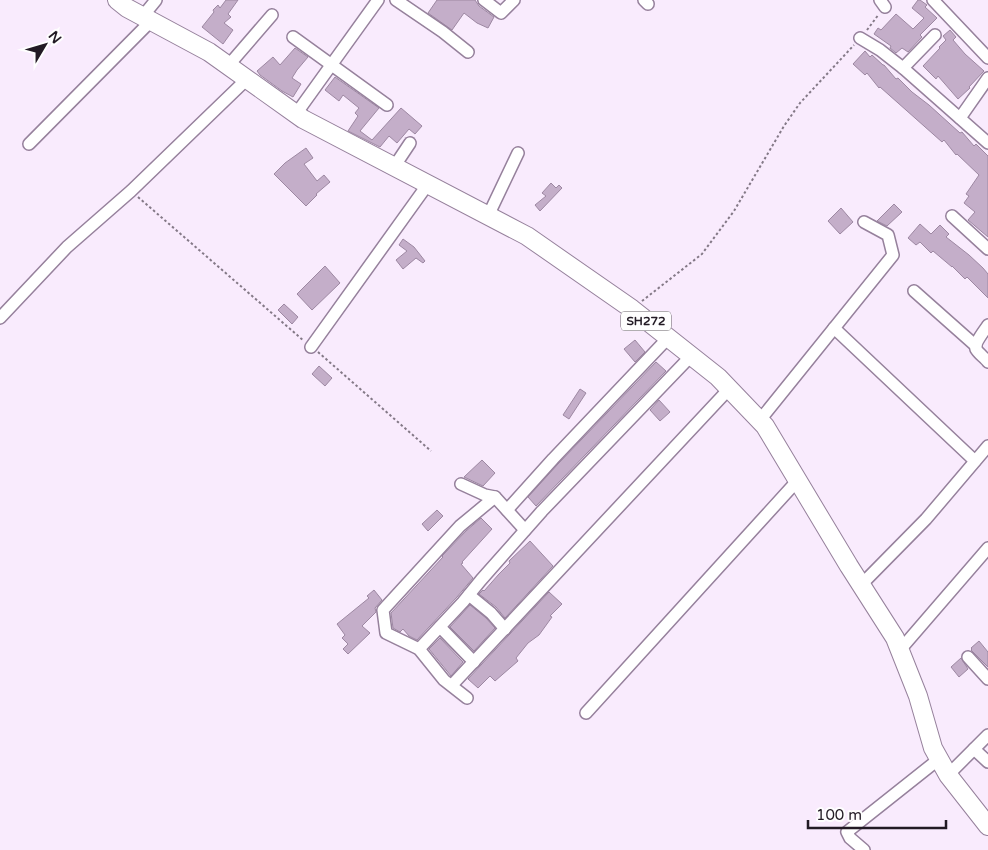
<svg xmlns="http://www.w3.org/2000/svg" width="988" height="850" viewBox="0 0 988 850" font-family="'Varela Round',sans-serif">
	<style>
		.building { fill: #c4aec9; stroke: #9d88a2 }
		.lines { fill: none; stroke-linecap: round; stroke-linejoin: round }
		.minor-casing { stroke: #96819c; stroke-width: 14 }
		.primary-casing { stroke: #96819c; stroke-width: 20 }
		.path { stroke: #847987; stroke-width: 2; stroke-dasharray: 2.5 2.5; stroke-linecap: butt }
		.minor { stroke: #fff; stroke-width: 11 }
		.primary { stroke: #fff; stroke-width: 18 }
		.labels { text-anchor: middle; stroke-width: 4; stroke-linejoin: round; paint-order: stroke }
		.shield { fill: #fefefe; stroke: #645e65; stroke-width: 1 }
		.shield-label { font-size: 12px; font-weight: bold; fill: #221a24 }
	</style>
	<rect width="100%" height="100%" fill="#f9ebfd"/>
	<g class="building">
		<path d="M 226,0 L 238,0 L 228,14 L 231,17 L 224,23 L 233,30 L 223,44 L 202,27 L 214,12 L 213,10 L 218,5 L 220,8 Z"/>
		<path d="M 437,0 L 475,0 L 479,6 L 494,17 L 488,28 L 477,23 L 464,13 L 452,30 L 428,13 Z"/>
		<path d="M 918,0 L 920,0 L 927,5 L 925,7 L 937,18 L 920,35 L 922,37 L 908,52 L 902,48 L 896,53 L 890,48 L 891,46 L 874,34 L 878,28 L 881,30 L 896,14 L 913,29 L 924,18 L 912,8 Z"/>
		<path d="M 950,30 L 956,37 L 953,40 L 965,54 L 984,71 L 969,87 L 970,88 L 958,99 L 938,76 L 936,79 L 923,66 L 940,48 L 939,47 L 946,40 L 943,36 Z"/>
		<path d="M 295,48 L 308,57 L 297,70 L 292,78 L 301,84 L 293,97 L 282,91 L 260,75 L 257,71 L 273,57 L 280,65 Z"/>
		<path d="M 865,51 L 870,57 L 872,55 L 883,65 L 884,65 L 896,79 L 898,78 L 912,92 L 929,105 L 960,133 L 962,132 L 974,146 L 976,144 L 988,156 L 988,237 L 968,220 L 975,212 L 964,203 L 969,196 L 966,194 L 979,175 L 957,154 L 956,155 L 944,140 L 942,142 L 880,87 L 879,88 L 867,73 L 865,75 L 853,64 Z"/>
		<path d="M 335,77 L 379,108 L 360,131 L 372,140 L 401,108 L 422,126 L 415,134 L 409,129 L 397,143 L 389,136 L 380,147 L 348,131 L 358,116 L 355,113 L 359,108 L 343,95 L 339,101 L 325,90 Z"/>
		<path d="M 306,148 L 313,158 L 304,164 L 317,181 L 324,175 L 330,182 L 316,194 L 317,195 L 306,206 L 274,174 L 285,163 Z"/>
		<path d="M 551,183 L 556,188 L 559,185 L 562,188 L 540,211 L 535,205 L 546,196 L 542,193 Z"/>
		<path d="M 894,204 L 902,212 L 887,226 L 877,221 Z"/>
		<path d="M 841,208 L 853,222 L 840,234 L 828,221 Z"/>
		<path d="M 920,224 L 931,234 L 940,225 L 949,234 L 946,237 L 969,255 L 983,268 L 988,274 L 988,298 L 967,277 L 965,279 L 952,266 L 952,267 L 933,251 L 931,253 L 920,242 L 916,245 L 908,238 Z"/>
		<path d="M 403,239 L 414,247 L 425,261 L 423,263 L 416,258 L 403,269 L 396,260 L 407,251 L 399,245 Z"/>
		<path d="M 325,266 L 340,283 L 312,310 L 297,294 Z"/>
		<path d="M 284,304 L 298,317 L 292,324 L 278,310 Z"/>
		<path d="M 635,340 L 645,352 L 635,362 L 624,349 Z"/>
		<path d="M 656,362 L 666,371 L 536,506 L 528,497 L 558,464 Z"/>
		<path d="M 319,366 L 332,378 L 325,386 L 312,374 Z"/>
		<path d="M 580,389 L 586,393 L 569,419 L 563,415 Z"/>
		<path d="M 659,400 L 670,412 L 660,421 L 650,410 Z"/>
		<path d="M 482,460 L 495,473 L 483,486 L 464,477 Z"/>
		<path d="M 437,510 L 443,516 L 428,531 L 422,524 Z"/>
		<path d="M 481,518 L 492,529 L 462,562 L 463,563 L 461,564 L 473,578 L 457,597 L 417,640 L 409,636 L 403,629 L 400,632 L 393,628 L 391,613 L 443,557 L 442,556 L 466,531 Z"/>
		<path d="M 530,541 L 553,566 L 505,618 L 496,607 L 479,594 L 483,590 L 484,591 L 499,574 L 510,563 L 509,561 Z"/>
		<path d="M 374,590 L 382,600 L 375,608 L 376,612 L 362,626 L 370,633 L 348,654 L 343,649 L 348,644 L 342,638 L 345,635 L 337,624 L 369,598 L 367,596 Z"/>
		<path d="M 549,592 L 562,604 L 550,616 L 552,617 L 539,635 L 528,643 L 516,658 L 518,661 L 495,681 L 490,676 L 478,688 L 468,679 Z"/>
		<path d="M 470,605 L 486,618 L 495,628 L 474,651 L 450,627 Z"/>
		<path d="M 440,638 L 463,662 L 451,676 L 429,649 Z"/>
		<path d="M 979,641 L 988,652 L 988,667 L 971,650 L 972,649 L 971,648 Z"/>
		<path d="M 961,658 L 968,669 L 959,677 L 951,667 Z"/>
	</g>
	<g class="lines">
		<defs>
			<g id="minor">
				<path d="M 396,0 L 443,32 L 468,52"/>
				<path d="M 484,0 L 501,13 L 514,0"/>
				<path d="M 644,0 L 648,4"/>
				<path d="M 880,0 L 885,7"/>
				<path d="M 933,0 L 988,58"/>
				<path d="M 143,16 L 156,0"/>
				<path d="M 293,37 L 387,105"/>
				<path d="M 860,38 L 880,50 L 903,68 L 988,143"/>
				<path d="M 228,66 L 272,15"/>
				<path d="M 903,68 L 935,35"/>
				<path d="M 296,114 L 378,0"/>
				<path d="M 960,118 L 988,78"/>
				<path d="M 29,144 L 151,21"/>
				<path d="M 394,167 L 410,143"/>
				<path d="M 488,216 L 518,153"/>
				<path d="M 952,216 L 988,249"/>
				<path d="M 914,291 L 976,346"/>
				<path d="M 0,318 L 67,247 L 131,191 L 247,79"/>
				<path d="M 988,325 C 985,330 974,343 976,349 C 978,353 985,358 988,362"/>
				<path d="M 834,328 L 975,461"/>
				<path d="M 311,347 L 428,184"/>
				<path d="M 760,420 L 893,255 L 888,235 L 864,222"/>
				<path d="M 461,484 L 485,495 L 495,497 L 525,530"/>
				<path d="M 507,510 L 553,459 L 668,338"/>
				<path d="M 861,585 L 926,519 L 988,446"/>
				<path d="M 469,595 L 491,613 L 505,629"/>
				<path d="M 440,627 L 474,662"/>
				<path d="M 419,649 L 463,602 L 481,580 L 542,511 L 691,356"/>
				<path d="M 900,650 L 988,548"/>
				<path d="M 968,657 L 988,679"/>
				<path d="M 452,685 L 729,389"/>
				<path d="M 467,698 L 444,680 L 419,649 L 386,633 L 383,610 L 460,526 L 495,497"/>
				<path d="M 586,713 L 798,480"/>
				<path d="M 974,749 L 988,762"/>
				<path d="M 948,775 L 988,735"/>
				<path d="M 864,850 L 850,838 L 847,832 L 939,759"/>
			</g>
			<path id="primary" d="M 117,0 L 127,8 L 209,52 L 303,119 L 527,236 L 632,309 L 718,377 L 765,426 L 849,566 L 895,638 L 918,696 L 933,748 L 948,775 L 988,826"/>
		</defs>
		<use href="#minor" class="minor-casing"/>
		<use href="#primary" class="primary-casing"/>
		<g class="path">
			<path d="M 867,30 L 879,14"/>
			<path d="M 138,197 L 304,341"/>
			<path d="M 642,301 L 702,254 L 734,211 L 784,126 L 800,103 L 854,45"/>
			<path d="M 318,352 L 431,451"/>
		</g>
		<use href="#minor" class="minor"/>
		<use href="#primary" class="primary"/>
	</g>
	<g class="labels">
		<rect class="shield" x="621" y="311.5" width="50" height="19" rx="4"/>
		<g class="shield-label">
			<text x="646" y="325">SH272</text>
		</g>
	</g>
	<g transform="translate(45 45) rotate(52)" stroke="#fefefe" stroke-width="4" paint-order="stroke">
	<path d="M0-4L9 19L0 12L-9 19Z" fill="#221a24"/>
	<text y="-8" font-size="14" font-weight="bold" text-anchor="middle" fill="#221a24">N</text>
	</g>
	<path d="M808 820v8h138v-8" fill="none" stroke="#221a24" stroke-width="2.5"/>
	<text x="816" y="820" font-size="15" fill="#221a24" stroke="#fefefe" stroke-width="4" paint-order="stroke">100 m</text>
</svg>
